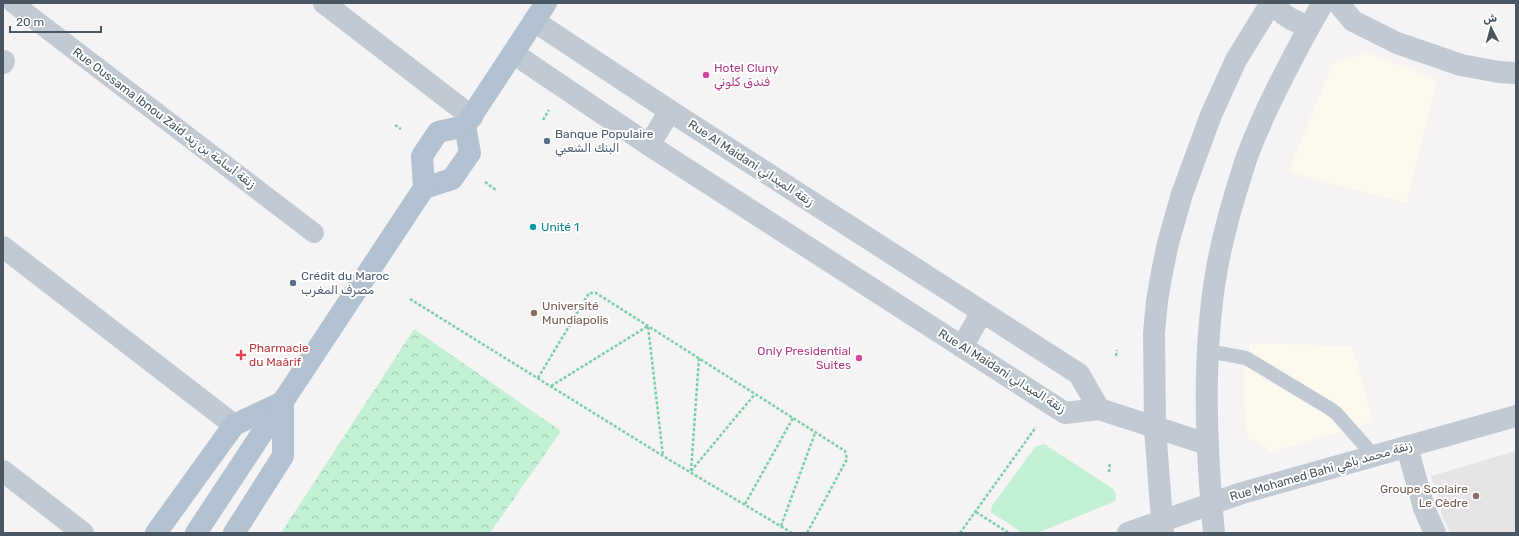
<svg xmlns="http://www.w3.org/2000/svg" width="1519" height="536" viewBox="0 0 1519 536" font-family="Rubik,'Noto Naskh Arabic',sans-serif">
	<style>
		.commercial { fill: #fdf9ef }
		.education { fill: #e6e4e5 }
		.grass { fill: #c3f1d5 }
		.park { fill: url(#park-crowns) }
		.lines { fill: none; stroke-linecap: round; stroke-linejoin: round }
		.path { stroke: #7ad0a6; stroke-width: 2.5; stroke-dasharray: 3 2; stroke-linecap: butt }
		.service { stroke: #c1cad2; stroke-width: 14 }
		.pedestrian { stroke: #c1cad2; stroke-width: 20 }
		.minor { stroke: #c1cad2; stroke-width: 22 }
		.tertiary { stroke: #c1cad2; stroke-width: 22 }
		.primary { stroke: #b3c2d1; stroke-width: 22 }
		.hotel-dot { fill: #d1479c; stroke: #fff; stroke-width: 1.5 }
		.service-dot { fill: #5c6f8a; stroke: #fff; stroke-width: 1.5 }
		.culture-dot { fill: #0f9aa8; stroke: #fff; stroke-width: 1.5 }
		.education-dot { fill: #8d6e63; stroke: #fff; stroke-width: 1.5 }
		.health-dot { fill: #e0444e; stroke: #fff; stroke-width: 1.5 }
		.labels { text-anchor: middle; stroke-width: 4; stroke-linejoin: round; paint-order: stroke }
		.hotel-label { font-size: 12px; fill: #b23c85; stroke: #fff; text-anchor: start }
		.street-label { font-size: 12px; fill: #4a5661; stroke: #fff }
		.service-label { font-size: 12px; fill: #4e5e75; stroke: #fff; text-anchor: start }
		.culture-label { font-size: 12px; fill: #0d838f; stroke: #fff; text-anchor: start }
		.education-label { font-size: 12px; fill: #785e54; stroke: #fff; text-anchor: start }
		.health-label { font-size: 12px; fill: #be3a42; stroke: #fff; text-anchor: start }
	</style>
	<defs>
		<pattern id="park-crowns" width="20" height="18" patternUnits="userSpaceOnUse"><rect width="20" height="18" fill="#c3f1d5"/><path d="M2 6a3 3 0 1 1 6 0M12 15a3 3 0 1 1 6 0" fill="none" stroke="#a0c6b0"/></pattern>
	</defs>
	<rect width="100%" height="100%" fill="#f5f3f3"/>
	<g class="commercial">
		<path d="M 1366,52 L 1437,80 L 1407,203 L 1288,172 L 1332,65 Z"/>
		<path d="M 1250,343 L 1352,346 L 1373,422 L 1272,452 L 1247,437 L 1243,380 Z"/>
	</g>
	<path class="education" d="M 1516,451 L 1516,533 L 1450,533 L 1442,515 L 1431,476 Z"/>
	<path class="grass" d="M 1044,444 L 1112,488 C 1116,492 1117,495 1115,501 L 1111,503 L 1037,533 L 1023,533 L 992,513 L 991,511 L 992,506 L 1035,447 Z"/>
	<path class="park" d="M 414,329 L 561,431 L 490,533 L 281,533 Z"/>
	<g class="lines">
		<g class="path">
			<path d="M 543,120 L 549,110"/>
			<path d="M 395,125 L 401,129"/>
			<path d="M 485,182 L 496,190"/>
			<path d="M 410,299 L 663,456 L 792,533"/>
			<path d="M 1116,356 L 1117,350"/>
			<path d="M 538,378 L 589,293 L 596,293 L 845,451 L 847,459 L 807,533"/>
			<path d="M 551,386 L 648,326 L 663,456"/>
			<path d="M 691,471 L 699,358"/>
			<path d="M 691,471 L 755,394"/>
			<path d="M 1109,472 L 1110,462"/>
			<path d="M 745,504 L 793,418"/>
			<path d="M 976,512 L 1009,533"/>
			<path d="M 781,526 L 815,433"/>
			<path d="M 960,533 L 1036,427"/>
		</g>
		<path class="service" d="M 1208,351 L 1246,358 L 1329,408 L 1336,413 L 1374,456"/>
		<path class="pedestrian" d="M 13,3 L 314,233"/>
		<g class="minor">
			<path d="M 324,3 L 472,117"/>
			<path d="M 1273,3 C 1282,16 1294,22 1309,26"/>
			<path d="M 1338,3 L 1353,21 L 1397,43 L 1461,65 L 1499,72 L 1516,73"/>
			<path d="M 534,21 L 670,111 L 1079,374 L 1099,409"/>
			<path d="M 513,53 L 649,145 L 1065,413 L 1099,409 L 1207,444"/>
			<path d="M 3,63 L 4,61"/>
			<path d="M 649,145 L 670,111"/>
			<path d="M 3,247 L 234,425"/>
			<path d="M 962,347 L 982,312"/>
			<path d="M 1407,447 L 1424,508 L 1435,533"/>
			<path d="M 3,471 L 83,533"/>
			<path d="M 1128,533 L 1242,493 L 1516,416"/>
		</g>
		<g class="tertiary">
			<path d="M 1163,533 L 1155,428 L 1154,333 L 1157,301 L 1162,272 L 1168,243 L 1182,194 L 1211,115 L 1236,60 L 1271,3"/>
			<path d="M 1214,533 C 1206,448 1202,358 1216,274 C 1222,238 1232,203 1243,169 C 1249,148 1259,127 1268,107 C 1285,72 1303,37 1323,3"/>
		</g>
		<g class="primary">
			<path d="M 424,188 L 452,179 L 470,153 L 465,126"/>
			<path d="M 156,533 L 234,425 L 283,402"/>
			<path d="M 196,533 L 424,188 L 422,156 L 438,132 L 465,126 L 546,3"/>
			<path d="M 234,533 L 283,456 L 283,402"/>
		</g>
	</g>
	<g class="hotel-dot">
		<circle cx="706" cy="75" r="4"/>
		<circle cx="859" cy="358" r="4"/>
	</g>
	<g class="service-dot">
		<circle cx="547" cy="141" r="4"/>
		<circle cx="293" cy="283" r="4"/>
	</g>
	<circle class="culture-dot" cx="533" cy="227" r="4"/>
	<g class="education-dot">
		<circle cx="534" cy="313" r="4"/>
		<circle cx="1476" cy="496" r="4"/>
	</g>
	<path class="health-dot" d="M239 349h4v4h4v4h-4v4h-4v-4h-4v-4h4z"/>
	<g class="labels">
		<g class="hotel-label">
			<text x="714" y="72">Hotel Cluny<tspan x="714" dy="14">فندق كلوني</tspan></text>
			<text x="851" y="355" text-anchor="end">Only Presidential<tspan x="851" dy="14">Suites</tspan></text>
		</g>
		<g class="street-label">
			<text transform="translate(164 118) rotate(37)" y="4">Rue Oussama Ibnou Zaid زنقة أسامة بن زيد</text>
			<text transform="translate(751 163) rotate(33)" y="4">Rue Al Maidani زنقة الميداني</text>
			<text transform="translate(1002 371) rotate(32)" y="4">Rue Al Maidani زنقة الميداني</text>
			<text transform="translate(1321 471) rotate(-16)" y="4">Rue Mohamed Bahi زنقة محمد باهي</text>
		</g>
		<g class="service-label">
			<text x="555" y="138">Banque Populaire<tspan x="555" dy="14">البنك الشعبي</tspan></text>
			<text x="301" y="280">Crédit du Maroc<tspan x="301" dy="14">مصرف المغرب</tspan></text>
		</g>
		<g class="culture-label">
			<text x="541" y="231">Unité 1</text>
		</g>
		<g class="education-label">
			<text x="542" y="310">Université<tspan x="542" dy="14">Mundiapolis</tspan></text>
			<text x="1468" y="493" text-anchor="end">Groupe Scolaire<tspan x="1468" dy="14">Le Cèdre</tspan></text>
		</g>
		<g class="health-label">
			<text x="249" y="352">Pharmacie<tspan x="249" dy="14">du Maârif</tspan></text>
		</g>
	</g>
	<rect width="1519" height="536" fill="none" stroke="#4a5661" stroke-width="8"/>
	<g transform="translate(1491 28) rotate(354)" stroke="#ffffff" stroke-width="3" paint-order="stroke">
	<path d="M0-3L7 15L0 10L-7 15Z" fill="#4a5661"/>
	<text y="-6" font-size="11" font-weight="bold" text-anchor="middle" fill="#4a5661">ش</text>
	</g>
	<path d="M10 26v6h91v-6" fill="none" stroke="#4a5661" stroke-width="2"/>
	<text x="16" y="26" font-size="12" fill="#4a5661" stroke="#ffffff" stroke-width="3" paint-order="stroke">20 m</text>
</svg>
